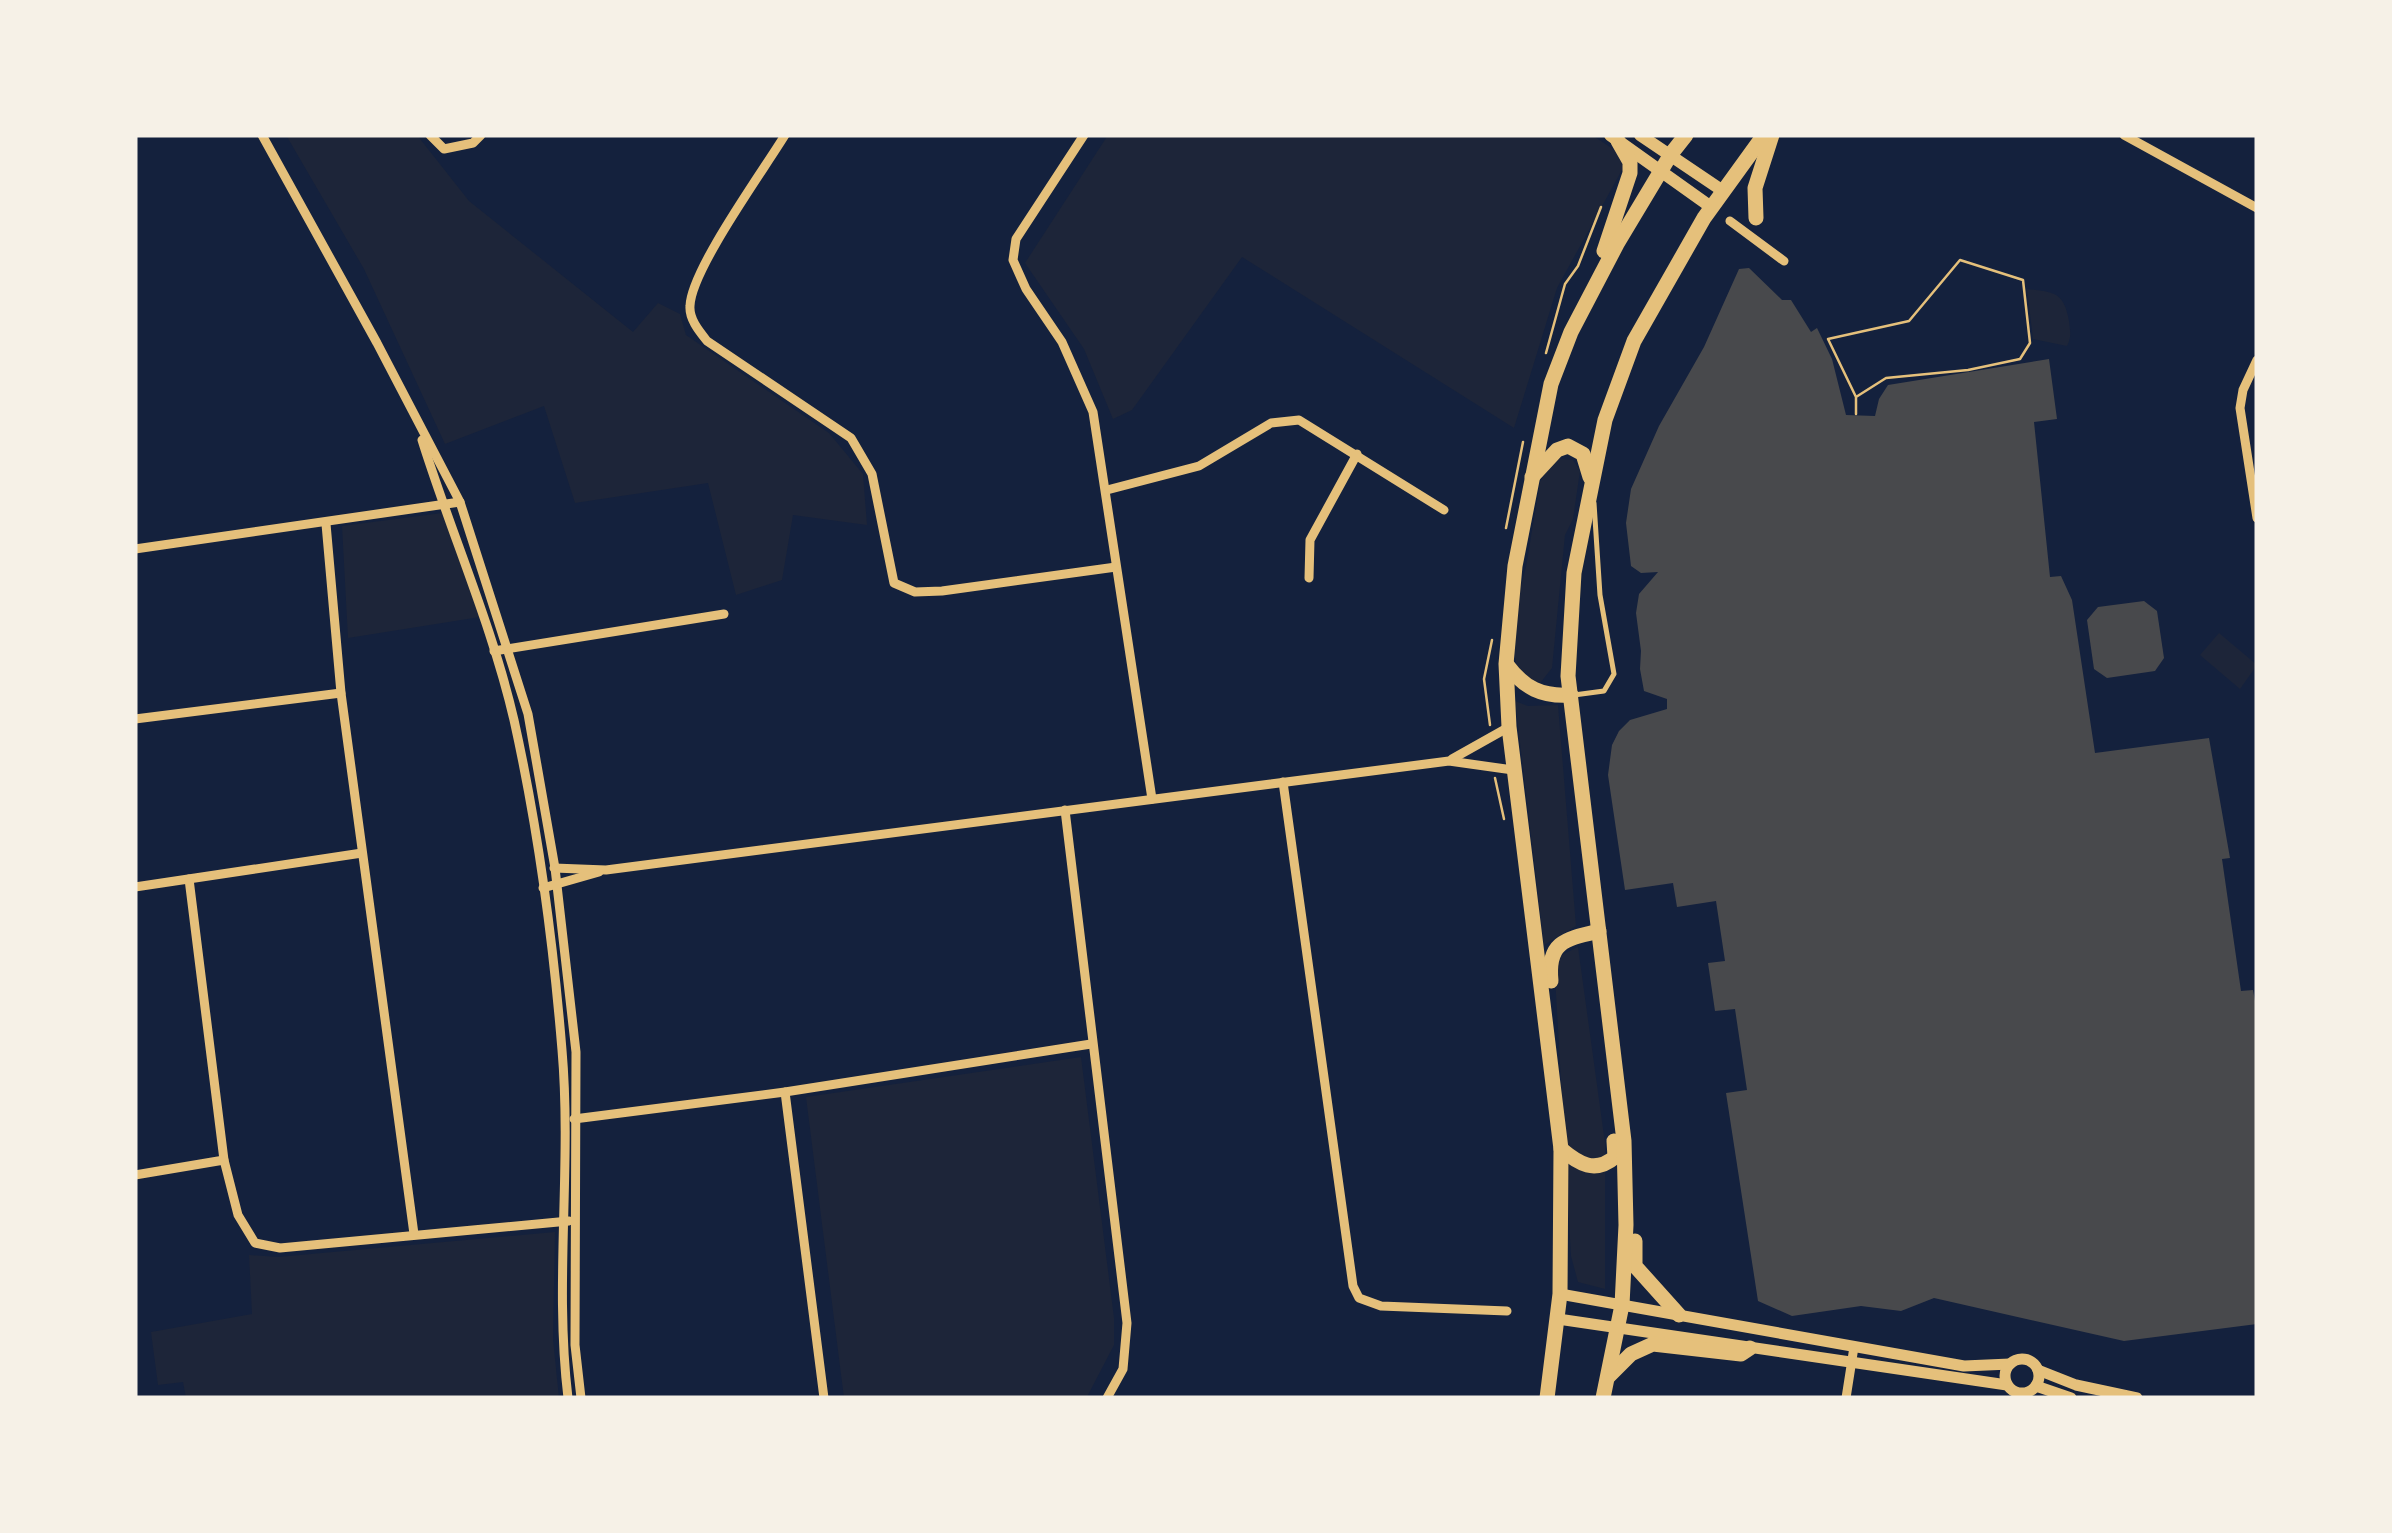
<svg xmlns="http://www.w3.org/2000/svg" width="2392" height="1533" viewBox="0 0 2392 1533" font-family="Arial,sans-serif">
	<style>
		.green { fill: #1d2539 }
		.building { fill: #48494c }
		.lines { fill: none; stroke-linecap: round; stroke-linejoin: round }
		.path { stroke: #e5c07b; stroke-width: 2.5 }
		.service { stroke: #e5c07b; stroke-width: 5 }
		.minor { stroke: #e5c07b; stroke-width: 9 }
		.tertiary { stroke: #e5c07b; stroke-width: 11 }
		.secondary { stroke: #e5c07b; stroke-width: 12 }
		.trunk { stroke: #e5c07b; stroke-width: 15 }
	</style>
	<rect width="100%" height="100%" fill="#14213d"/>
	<g class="green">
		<path d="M 286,135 L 417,135 L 469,201 L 633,332 L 658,303 L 680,314 L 686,335 L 829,433 L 863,474 L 867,525 L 793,515 L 782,580 L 736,595 L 708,483 L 575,503 L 544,406 L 445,444 L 364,269 Z"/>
		<path d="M 1108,135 L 1592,135 L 1628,159 L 1557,288 L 1514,428 L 1242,257 L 1132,410 L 1113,419 L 1084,349 L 1025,263 Z"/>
		<path d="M 2027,289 C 2054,292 2064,292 2069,321 C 2070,331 2072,336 2067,346 L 2033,339 Z"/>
		<path d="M 1558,459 L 1573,460 L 1580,471 L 1573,519 L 1565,535 L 1552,668 L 1541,682 L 1527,683 L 1517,668 L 1514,653 L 1518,597 L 1526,567 L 1540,482 L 1548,467 Z"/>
		<path d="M 442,513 L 480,617 L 348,638 L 342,526 Z"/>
		<path d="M 2219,633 L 2257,665 L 2240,689 L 2200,655 Z"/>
		<path d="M 1515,701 L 1528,706 L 1558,705 L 1576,926 L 1544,945 Z"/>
		<path d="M 1578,947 L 1605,1143 L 1605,1289 L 1578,1282 L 1571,1256 L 1554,959 Z"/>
		<path d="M 1081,1057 L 1114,1318 L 1114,1345 L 1088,1395 L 1085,1398 L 844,1398 L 806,1097 Z"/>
		<path d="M 555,1232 L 553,1339 L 559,1398 L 186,1398 L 183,1382 L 158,1385 L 151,1332 L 252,1314 L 249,1255 L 278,1257 Z"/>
	</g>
	<g class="building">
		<path d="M 1749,268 L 1782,300 L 1791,300 L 1811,332 L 1817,328 L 1832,359 L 1846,415 L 1875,416 L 1879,399 L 1888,385 L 2049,359 L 2057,419 L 2034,422 L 2050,577 L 2061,576 L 2072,600 L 2095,753 L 2209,738 L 2230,858 L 2222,859 L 2241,991 L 2253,990 L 2257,1012 L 2257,1324 L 2124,1341 L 1934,1298 L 1901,1311 L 1861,1306 L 1792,1316 L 1758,1301 L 1726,1093 L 1747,1090 L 1735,1009 L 1715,1011 L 1708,963 L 1725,961 L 1716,901 L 1677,907 L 1673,883 L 1625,890 L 1608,775 L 1612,745 L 1619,731 L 1630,720 L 1667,709 L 1667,699 L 1644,691 L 1640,669 L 1641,651 L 1636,613 L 1639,594 L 1658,572 L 1641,573 L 1631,566 L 1626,523 L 1631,489 L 1659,426 L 1704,347 L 1739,269 Z"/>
		<path d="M 2144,601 L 2157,611 L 2164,658 L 2155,671 L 2107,678 L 2094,669 L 2087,620 L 2098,607 Z"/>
	</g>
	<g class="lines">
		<g class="path">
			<path d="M 1546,353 L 1565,284 L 1578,266 L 1601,207"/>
			<path d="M 1856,414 L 1856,397 L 1886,378 L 1968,370 L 2020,359 L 2030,343 L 2023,280 L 1960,260 L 1909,321 L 1828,339 L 1856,397"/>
			<path d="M 1506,528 L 1523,442"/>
			<path d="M 1490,725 L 1484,679 L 1492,640"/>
			<path d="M 1495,778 L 1504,819"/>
		</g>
		<path class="service" d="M 1574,695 L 1604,691 L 1614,674 L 1600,595 L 1594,503"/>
		<g class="minor">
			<path d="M 262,135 L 377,343 L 460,502 L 528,714 L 555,868 L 576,1052 L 575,1345 L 581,1398"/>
			<path d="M 430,135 L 444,149 L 473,143 L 481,135"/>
			<path d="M 785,135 C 763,171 691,270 690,306 C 689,319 699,331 707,341 L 851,438 L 872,474 L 894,583 L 915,592 L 942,591 L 1116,567"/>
			<path d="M 1084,135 L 1016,239 L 1013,260 L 1026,289 L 1062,342 L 1093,412 L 1152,799"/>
			<path d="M 2124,135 L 2257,208"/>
			<path d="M 1730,221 L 1784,261"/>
			<path d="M 2257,360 L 2243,390 L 2240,408 L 2257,518"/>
			<path d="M 422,440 C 451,533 492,625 514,720 C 538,828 553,940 562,1050 C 572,1166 554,1282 568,1398"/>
			<path d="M 1107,490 L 1199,466 L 1271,423 L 1299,420 L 1444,510"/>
			<path d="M 326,524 L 341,693 L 414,1234"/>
			<path d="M 135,549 L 460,502"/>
			<path d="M 1309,578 L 1310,540 L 1357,454"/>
			<path d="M 494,651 L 724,614"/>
			<path d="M 135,719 L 341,693"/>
			<path d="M 1452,759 L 1509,727"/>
			<path d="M 1283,782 L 1353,1286 L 1359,1298 L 1381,1306 L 1507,1311"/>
			<path d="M 1065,810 L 1127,1323 L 1123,1369 L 1107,1398"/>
			<path d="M 554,868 L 606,870 L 1449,761 L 1513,770"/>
			<path d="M 189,879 L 224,1160 L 238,1215 L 255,1243 L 280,1248 L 569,1221"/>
			<path d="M 135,887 L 362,853"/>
			<path d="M 543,888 L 599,872"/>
			<path d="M 785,1092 L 824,1398"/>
			<path d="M 574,1119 L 785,1092 L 1091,1044"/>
			<path d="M 135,1175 L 224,1160"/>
			<path d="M 1846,1398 L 1854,1347"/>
		</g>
		<g class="tertiary">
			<path d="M 1560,1294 L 1964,1366 L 2010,1364"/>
			<path d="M 1558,1319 L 2007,1385"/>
			<circle cx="2022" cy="1376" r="17"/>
			<path d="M 2038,1370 L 2076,1385 L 2137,1398"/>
			<path d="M 2036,1386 L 2071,1398"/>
		</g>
		<g class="secondary">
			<path d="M 1610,135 L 1711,207"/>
			<path d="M 1640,135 L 1723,191"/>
		</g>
		<g class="trunk">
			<path d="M 1756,218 L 1755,188 L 1772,135"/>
			<path d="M 1604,251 L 1630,173 L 1630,162 L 1618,141"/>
			<path d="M 1532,477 L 1557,450 L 1568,446 L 1583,454 L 1590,477"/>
			<path d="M 1507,665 C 1524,688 1542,697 1571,695"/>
			<path d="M 1551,981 C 1547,942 1565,939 1599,931"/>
			<path d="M 1561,1149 C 1579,1164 1595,1174 1615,1157 L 1614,1141"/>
			<path d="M 1635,1241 L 1635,1266 L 1679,1315"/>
			<path d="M 1609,1376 L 1631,1354 L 1653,1344 L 1741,1354 L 1750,1348"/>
			<path d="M 1547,1398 L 1560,1294 L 1561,1149 L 1509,727 L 1506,664 L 1515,566 L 1551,384 L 1571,332 L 1617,244 L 1671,154 L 1686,135"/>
			<path d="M 1603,1398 L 1622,1305 L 1626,1225 L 1624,1141 L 1568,676 L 1574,573 L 1605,420 L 1634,341 L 1704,218 L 1764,135"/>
		</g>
	</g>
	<rect width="2392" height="1533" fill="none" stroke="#f6f1e7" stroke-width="275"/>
</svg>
